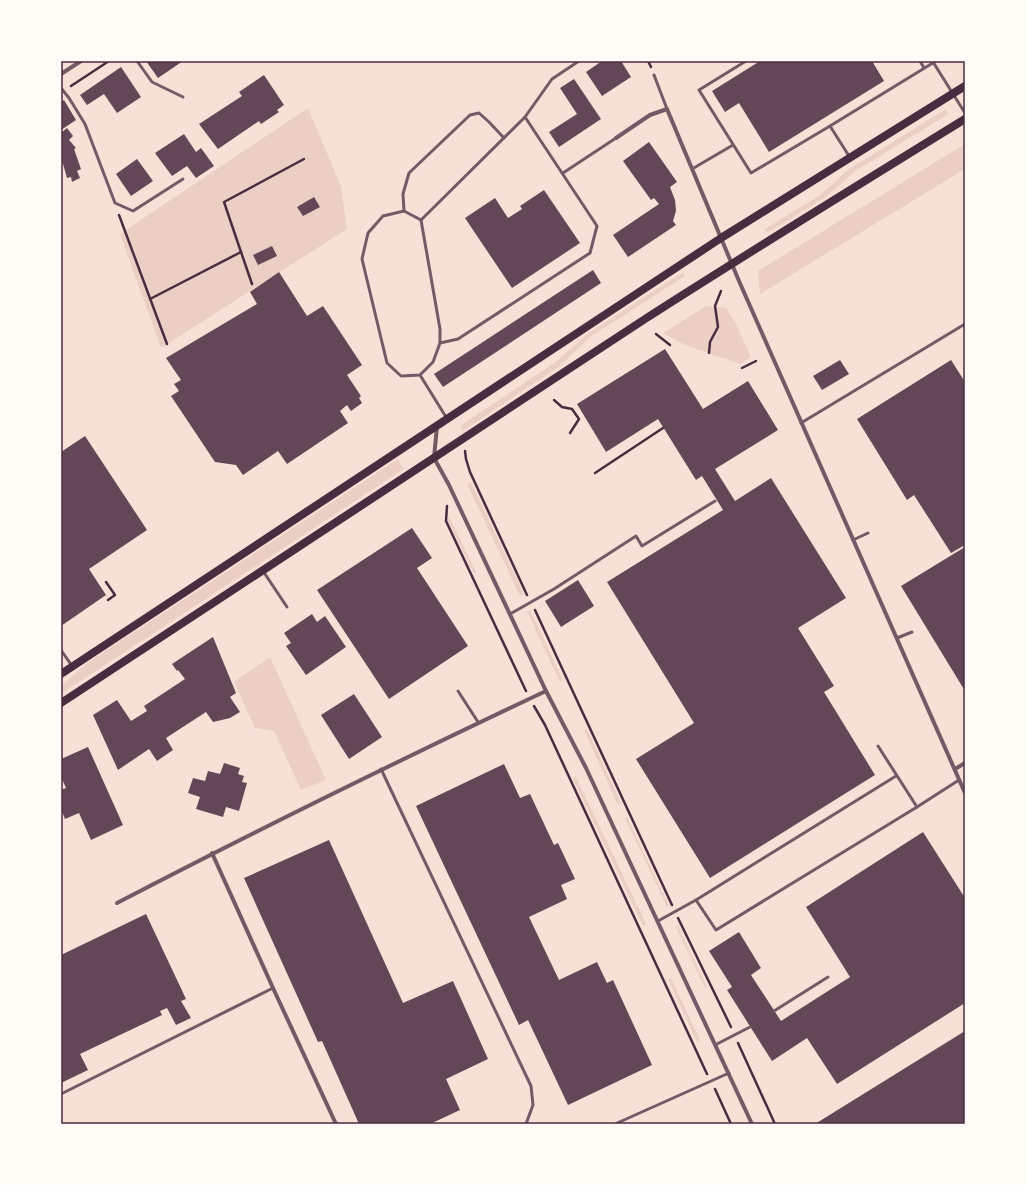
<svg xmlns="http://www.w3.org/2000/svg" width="1026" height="1185" viewBox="0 0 1026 1185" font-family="Merriweather,serif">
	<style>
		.green { fill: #ebcfc5 }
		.building { fill: #644757 }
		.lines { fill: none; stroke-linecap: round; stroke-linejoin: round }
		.path { stroke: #4a2c40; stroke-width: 2.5 }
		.service { stroke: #755966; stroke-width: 3 }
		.minor { stroke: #755966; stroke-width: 4 }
		.secondary { stroke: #4a2c40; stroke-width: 8 }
		.neatline { fill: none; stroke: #4a2c40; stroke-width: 1.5 }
	</style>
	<rect width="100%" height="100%" fill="#f7e1d7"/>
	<g class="green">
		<path d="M 308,108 L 341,186 L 347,229 L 161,348 L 120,234 Z"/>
		<path d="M 946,109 L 948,114 L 854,172 L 826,197 L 767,233 L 765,229 L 820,195 L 849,169 Z"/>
		<path d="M 965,144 L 965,169 L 760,294 L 758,271 Z"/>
		<path d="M 683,272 L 685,276 L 590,337 L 560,366 L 463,431 L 460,426 L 556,362 L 587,334 Z"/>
		<path d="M 706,306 L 726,308 L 736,324 L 751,357 L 741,364 C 715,355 686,348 663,333 Z"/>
		<path d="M 398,459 L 404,469 L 61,694 L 61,686 L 87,663 Z"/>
		<path d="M 471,482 L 524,594 L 520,596 L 467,484 Z"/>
		<path d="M 449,516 L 476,572 L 474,574 L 448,521 Z"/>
		<path d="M 530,610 L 563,680 L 560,682 L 527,611 Z"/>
		<path d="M 270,657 L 326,780 L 301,790 L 274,731 L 255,728 L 234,682 Z"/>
		<path d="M 587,729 L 621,803 L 618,805 L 584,730 Z"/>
		<path d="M 576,777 L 646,924 L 643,926 L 573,779 Z"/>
		<path d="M 627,817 L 669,906 L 667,907 L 625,818 Z"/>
		<path d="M 678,926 L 707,987 L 705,988 L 676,927 Z"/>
		<path d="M 671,978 L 700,1040 L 697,1042 L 668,979 Z"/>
	</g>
	<g class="building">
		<path d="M 146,61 L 183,61 L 158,78 Z"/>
		<path d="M 602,61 L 621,61 L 631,77 L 602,96 L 586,72 Z"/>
		<path d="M 760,61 L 872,61 L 884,81 L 769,152 L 739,103 L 725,112 L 712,91 Z"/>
		<path d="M 121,67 L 141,97 L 117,113 L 104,94 L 87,105 L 80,95 Z"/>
		<path d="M 264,75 L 284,105 L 277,110 L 279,112 L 261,124 L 259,121 L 218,149 L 199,124 L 242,96 L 239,92 Z"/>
		<path d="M 574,79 L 601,119 L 559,147 L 549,132 L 577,114 L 560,88 Z"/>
		<path d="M 64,100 L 76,120 L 61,130 L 61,102 Z"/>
		<path d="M 67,128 L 73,136 L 69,140 L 76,148 L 74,149 L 81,169 L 77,171 L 80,178 L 72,182 L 71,177 L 67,178 L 61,157 L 61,133 Z"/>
		<path d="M 184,134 L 196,152 L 201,148 L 214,166 L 196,178 L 187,166 L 172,176 L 155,153 Z"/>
		<path d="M 649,142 L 677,182 L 670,187 L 675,200 L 676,211 L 673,221 L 676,225 L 628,257 L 613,235 L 659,204 L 654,198 L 651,200 L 623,161 Z"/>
		<path d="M 137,159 L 153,181 L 131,196 L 116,174 Z"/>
		<path d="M 544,190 L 580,243 L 512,288 L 465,218 L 495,198 L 508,218 L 522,209 L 520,206 Z"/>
		<path d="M 314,197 L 320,207 L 303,216 L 297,207 Z"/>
		<path d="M 272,246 L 277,256 L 258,265 L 253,255 Z"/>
		<path d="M 593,270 L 601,283 L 443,387 L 434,374 Z"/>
		<path d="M 279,272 L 307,316 L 323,306 L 362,365 L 347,375 L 361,396 L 359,398 L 362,403 L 351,411 L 347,405 L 340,411 L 348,423 L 287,464 L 278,451 L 243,475 L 236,465 L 215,462 L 171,396 L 179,391 L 174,384 L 181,380 L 166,358 L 257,304 L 250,292 Z"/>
		<path d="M 665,349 L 703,409 L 748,381 L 778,430 L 715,469 L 735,501 L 771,478 L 846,598 L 798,628 L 834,686 L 824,692 L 875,775 L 710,878 L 636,759 L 694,723 L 607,582 L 723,510 L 702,476 L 696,480 L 658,419 L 606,452 L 577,404 Z"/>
		<path d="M 840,360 L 849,374 L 822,390 L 813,376 Z"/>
		<path d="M 951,360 L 965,382 L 965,545 L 951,553 L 914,495 L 907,500 L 857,419 Z"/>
		<path d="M 85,436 L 147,530 L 89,569 L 106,595 L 61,626 L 61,452 Z"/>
		<path d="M 412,528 L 432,558 L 417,568 L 468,646 L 389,699 L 317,590 Z"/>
		<path d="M 965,547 L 965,691 L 901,586 Z"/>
		<path d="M 578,580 L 594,606 L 561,627 L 545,601 Z"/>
		<path d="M 312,614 L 317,622 L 325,616 L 346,647 L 306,675 L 286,646 L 291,643 L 284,633 Z"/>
		<path d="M 213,637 L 236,693 L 230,697 L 240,712 L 230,718 L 213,722 L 206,712 L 166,738 L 173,750 L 157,761 L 149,749 L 118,770 L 93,715 L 117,700 L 131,721 L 147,711 L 144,706 L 185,679 L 178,670 L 177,671 L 172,664 Z"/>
		<path d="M 354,694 L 382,737 L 349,759 L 321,715 Z"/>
		<path d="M 88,747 L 123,825 L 91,840 L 79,813 L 65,819 L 61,809 L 61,790 L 66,788 L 61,777 L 61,759 Z"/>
		<path d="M 224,763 L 240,768 L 238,774 L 244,776 L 242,782 L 247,783 L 239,811 L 226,807 L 223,817 L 196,809 L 200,797 L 188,793 L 193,778 L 205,781 L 208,771 L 220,774 Z"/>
		<path d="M 504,764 L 520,798 L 530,794 L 554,845 L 558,843 L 575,879 L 561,885 L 567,899 L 529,917 L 559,980 L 597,962 L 607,983 L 613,980 L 652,1065 L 568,1105 L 528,1020 L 519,1025 L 416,806 Z"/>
		<path d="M 923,832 L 965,898 L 965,1003 L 837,1084 L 807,1038 L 772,1061 L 727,990 L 732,987 L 709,951 L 739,932 L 761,968 L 751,975 L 781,1021 L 850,977 L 806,907 Z"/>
		<path d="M 329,840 L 403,1003 L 453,981 L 488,1059 L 446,1079 L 460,1110 L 430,1124 L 359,1124 L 322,1041 L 318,1042 L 244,878 Z"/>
		<path d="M 146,914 L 186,999 L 181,1001 L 191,1018 L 176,1025 L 167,1008 L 160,1011 L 162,1015 L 80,1054 L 88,1070 L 61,1083 L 61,955 Z"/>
		<path d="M 965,1031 L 965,1124 L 815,1124 Z"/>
	</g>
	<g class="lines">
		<g class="path">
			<path d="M 648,61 L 651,67"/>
			<path d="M 71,86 L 109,61"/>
			<path d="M 119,215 L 167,344"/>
			<path d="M 241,252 L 252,284"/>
			<path d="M 150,299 L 241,252 L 224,202 L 304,159"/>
			<path d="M 656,334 L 670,345"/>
			<path d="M 709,353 L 710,342 L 718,327 L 715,306 L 721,291"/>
			<path d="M 742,368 L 756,361"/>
			<path d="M 554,400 L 562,407 L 572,409 L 579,419 L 570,433"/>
			<path d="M 465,451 L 466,459 L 470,472 L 527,595"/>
			<path d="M 595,473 L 663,428"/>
			<path d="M 447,506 L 446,521 L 526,691"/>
			<path d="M 106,582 L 115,595 L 108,600"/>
			<path d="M 535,610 L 672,905"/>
			<path d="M 534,706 L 545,725 L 707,1074"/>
			<path d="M 678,918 L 731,1027"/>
			<path d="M 738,1043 L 775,1124"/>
			<path d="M 715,1089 L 731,1124"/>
		</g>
		<g class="service">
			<path d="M 137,61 L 152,82 L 183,97"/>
			<path d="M 746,61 L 699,90 L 751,173 L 830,126"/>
			<path d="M 920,61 L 924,68"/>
			<path d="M 933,62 L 965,113"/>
			<path d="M 654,75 L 667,109"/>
			<path d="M 61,88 L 69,98 L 85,124 L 115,203 L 133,211 L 183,179"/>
			<path d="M 849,156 L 830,126 L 936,61"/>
			<path d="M 692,169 L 733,145"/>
			<path d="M 563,173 L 616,138"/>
			<path d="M 404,211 L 421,220 L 440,329 L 440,343 L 433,362 L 420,375 L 401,376 L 387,363 L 362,259 L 368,233 L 383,216 Z"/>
			<path d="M 404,211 L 403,194 L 409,173 L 470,115 L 479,113 L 489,122 L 504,138"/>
			<path d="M 421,220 L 525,117 L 552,79 L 579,61"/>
			<path d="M 440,343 L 458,339 L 590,253 L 597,226 L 525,117"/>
			<path d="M 420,375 L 446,417"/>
			<path d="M 801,423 L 965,324"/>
			<path d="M 853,540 L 868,533"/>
			<path d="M 263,571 L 287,607"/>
			<path d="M 510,614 L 554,589 L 636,536 L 642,546 L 715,501"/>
			<path d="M 897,638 L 912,632"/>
			<path d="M 61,650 L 72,666"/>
			<path d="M 458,691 L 478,722"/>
			<path d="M 878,746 L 917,807"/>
			<path d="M 381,769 L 531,1086 L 533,1105 L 526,1124"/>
			<path d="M 696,900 L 716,930 L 917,807 L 959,780"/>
			<path d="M 658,921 L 696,900 L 896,776"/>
			<path d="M 774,1011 L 828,977"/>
			<path d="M 715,1045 L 750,1027"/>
			<path d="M 61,1094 L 273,988"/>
			<path d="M 615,1124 L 729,1073"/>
		</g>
		<g class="minor">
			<path d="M 61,74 L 81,61"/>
			<path d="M 616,138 L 650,115 L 667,109 L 739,281 L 965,793"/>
			<path d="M 437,426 L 434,458 L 449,485 L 546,691 L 586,768 L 752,1124"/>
			<path d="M 955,769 L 965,763"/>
			<path d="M 212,853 L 273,988 L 336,1124"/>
			<path d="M 117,903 C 259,829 402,759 546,691"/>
		</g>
		<g class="secondary">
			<path d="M 61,674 L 721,238 L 965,86"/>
			<path d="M 61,703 L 645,319 C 751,251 858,185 965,119"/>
		</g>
	</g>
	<rect width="1026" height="1185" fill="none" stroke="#fffaf5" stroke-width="124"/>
	<rect x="62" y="62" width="902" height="1061" class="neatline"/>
</svg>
